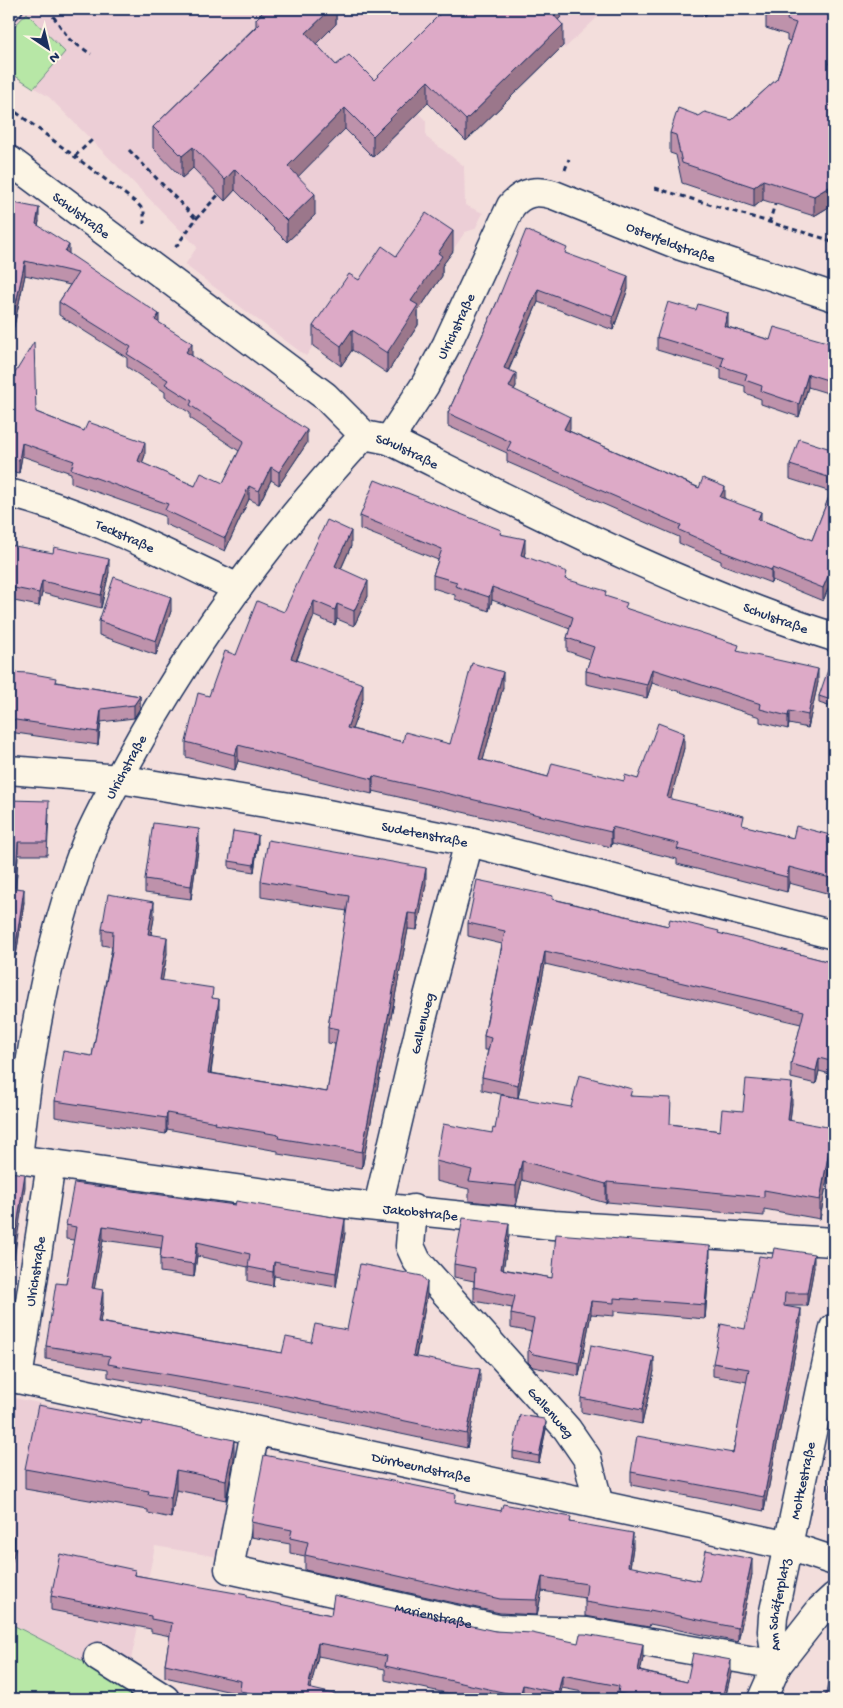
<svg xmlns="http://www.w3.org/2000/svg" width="843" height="1708" viewBox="0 0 843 1708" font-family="'Gochi Hand',sans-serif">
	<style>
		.built { fill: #ecced6 }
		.green { fill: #b7e7a6; stroke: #698b82 }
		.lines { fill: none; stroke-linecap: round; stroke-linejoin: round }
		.lane-casing { stroke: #1b2f5e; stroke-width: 18 }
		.street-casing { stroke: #1b2f5e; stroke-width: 31 }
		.path { stroke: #1b2f5e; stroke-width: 3; stroke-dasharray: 5 4; stroke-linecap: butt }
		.lane { stroke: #fcf5e5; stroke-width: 14 }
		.street { stroke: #fcf5e5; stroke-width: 28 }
		.wall { fill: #be92ab; stroke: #1b2f5e }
		.shaded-wall { fill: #9b778b; stroke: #1b2f5e }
		.building { fill: #ddaac7; stroke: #1b2f5e }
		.labels { text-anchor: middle; stroke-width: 4; stroke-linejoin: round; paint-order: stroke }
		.street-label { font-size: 14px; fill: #1b2f5e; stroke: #fcf5e5 }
	</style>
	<rect width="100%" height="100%" fill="#f3dedc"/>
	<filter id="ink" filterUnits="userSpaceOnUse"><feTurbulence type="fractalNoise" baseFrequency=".02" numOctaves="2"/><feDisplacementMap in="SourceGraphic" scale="10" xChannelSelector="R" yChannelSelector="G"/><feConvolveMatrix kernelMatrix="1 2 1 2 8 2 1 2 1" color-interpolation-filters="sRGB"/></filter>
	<g filter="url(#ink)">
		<g class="built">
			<path d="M 9,9 L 606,9 L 565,48 L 563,46 L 466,141 L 400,75 L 390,84 L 426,121 L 426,137 L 464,166 L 465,205 L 483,213 L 475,229 L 465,232 L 438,272 L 442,276 L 412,321 L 418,325 L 387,373 L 353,350 L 341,366 L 313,346 L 306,356 L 185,265 L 197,247 L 49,97 L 9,72 Z"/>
			<path d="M 9,1397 L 244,1444 L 219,1557 L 155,1546 L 126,1683 L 9,1623 Z"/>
		</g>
		<g class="green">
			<path d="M 27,13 L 65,52 L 34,88 L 9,72 L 9,32 Z"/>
			<path d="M 9,1623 L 126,1683 L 151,1699 L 9,1699 Z"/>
		</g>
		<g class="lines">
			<defs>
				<path id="lane" d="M 9,15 L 15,9"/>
				<g id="street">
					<path id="s1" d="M 9,160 L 325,396 L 364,435 L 389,440 C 534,512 679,588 834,637"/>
					<path id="s2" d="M 389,440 L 425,385 L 447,344 L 511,206 C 524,191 537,190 554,195 L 681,246 L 834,297"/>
					<path id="s3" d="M 9,493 C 89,513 163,553 238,588"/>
					<path id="s4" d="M 9,770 L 119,779 L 302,809 L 469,842 L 834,935"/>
					<path id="s5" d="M 9,1158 L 338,1203 L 553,1225 L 834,1242"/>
					<path id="s6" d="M 18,1159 C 29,1052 47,946 85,846 C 97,816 113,789 128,761 C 192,643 273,534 364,435"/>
					<path id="s7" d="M 378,1206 L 421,1023 L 469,842"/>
					<path id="s8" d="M 413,1209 L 410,1246 L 417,1261 L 567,1429 L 587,1458 L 599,1505"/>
					<path id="s9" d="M 9,1377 L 789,1546 L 834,1561"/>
					<path id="s10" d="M 18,1379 L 51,1164"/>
					<path id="s11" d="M 255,1431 L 229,1569 L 498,1629 L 587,1632 L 777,1665"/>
					<path d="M 98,1657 L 165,1699"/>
					<path id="s12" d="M 777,1665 L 772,1631 L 773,1616 L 834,1328"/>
					<path d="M 762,1699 L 777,1665 L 821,1609 L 834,1597"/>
				</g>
			</defs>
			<use href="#lane" class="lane-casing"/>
			<use href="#street" class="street-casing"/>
			<g class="path">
				<path d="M 48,9 L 70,40 L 91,54"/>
				<path d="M 704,16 L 709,9"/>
				<path d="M 9,107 L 138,204 L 144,211 L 144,224"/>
				<path d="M 129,150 L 196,219 L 175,248"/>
				<path d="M 75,156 L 92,140"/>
				<path d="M 565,170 L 569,159"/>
				<path d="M 655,188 L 826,239 L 834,244"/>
				<path d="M 196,219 L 221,192"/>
				<path d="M 769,223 L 776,201"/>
			</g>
			<use href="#lane" class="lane"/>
			<use href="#street" class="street"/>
		</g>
		<g class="wall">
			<path d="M 336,9 L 336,24 L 316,44 L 336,65 L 374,80 L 561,9 L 561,17 L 558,20 L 563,46 L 466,141 L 428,103 L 373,157 L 345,129 L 298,176 L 315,215 L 287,242 L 235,190 L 225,201 L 193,168 L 182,178 L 153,148 L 153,127 L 256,26 L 256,19 Z"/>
			<path d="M 766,9 L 834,9 L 834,209 L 829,207 L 814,216 L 763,200 L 754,207 L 682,183 L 676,155 L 670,153 L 670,133 L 699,116 L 732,120 L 777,79 L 790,41 L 787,40 L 787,35 L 766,28 Z"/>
			<path d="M 9,202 L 39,221 L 38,226 L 69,254 L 159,322 L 192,356 L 307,443 L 279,485 L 271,480 L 259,504 L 249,499 L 225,551 L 165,524 L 165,516 L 71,483 L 71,473 L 22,456 L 19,473 L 9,471 L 9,383 L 36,412 L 145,455 L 142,463 L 195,486 L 223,483 L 239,451 L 190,418 L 190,413 L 165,397 L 165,392 L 127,367 L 127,358 L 59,315 L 59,302 L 70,285 L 25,275 L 9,349 Z"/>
			<path d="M 453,251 L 442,266 L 442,276 L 418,311 L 418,325 L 387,373 L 352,350 L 341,366 L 313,346 L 313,326 L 359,280 L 396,256 Z"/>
			<path d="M 567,254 L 628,289 L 613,330 L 538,302 L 509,370 L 516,386 L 514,390 L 570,429 L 569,431 L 725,499 L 761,520 L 812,540 L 831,492 L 790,479 L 790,465 L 834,450 L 834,483 L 832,490 L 834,484 L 834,578 L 833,577 L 823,601 L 772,580 L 771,583 L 721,564 L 721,561 L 679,543 L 679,537 L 507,462 L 507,453 L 448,426 L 448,413 L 497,302 Z"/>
			<path d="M 696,310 L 728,326 L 728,327 L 770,340 L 834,344 L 834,395 L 808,387 L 799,417 L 761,404 L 761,399 L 745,393 L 745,386 L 721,379 L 721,369 L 657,350 L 657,337 Z"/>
			<path d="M 360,516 L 501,534 L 525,552 L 524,556 L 567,580 L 606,597 L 627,609 L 818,682 L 808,728 L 789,724 L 788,729 L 760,722 L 760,717 L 652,683 L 647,698 L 586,684 L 586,671 L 590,659 L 567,651 L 567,638 L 570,629 L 492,600 L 489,611 L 455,599 L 455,595 L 433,588 L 433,575 L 438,560 L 360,529 Z"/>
			<path d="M 9,545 L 109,572 L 101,608 L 42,593 L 39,606 L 9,600 Z"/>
			<path d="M 351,546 L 341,569 L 368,596 L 354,626 L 337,619 L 335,625 L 314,616 L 297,660 L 363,699 L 352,729 L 403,742 L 450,744 L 503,687 L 483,760 L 548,777 L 624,781 L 638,779 L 684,748 L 670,799 L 744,826 L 793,838 L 834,836 L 834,895 L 789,883 L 787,892 L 677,864 L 677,859 L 612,843 L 611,847 L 373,791 L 372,794 L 238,761 L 235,770 L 186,757 L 186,742 L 209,696 L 236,655 L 284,612 Z"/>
			<path d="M 171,611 L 156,655 L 99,635 L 99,621 Z"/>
			<path d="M 834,663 L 834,708 L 819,703 L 819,696 Z"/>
			<path d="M 9,672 L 56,682 L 140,696 L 140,708 L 134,718 L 101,722 L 98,745 L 9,732 Z"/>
			<path d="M 9,800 L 49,814 L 47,855 L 18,855 L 16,888 L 24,902 L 16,956 L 10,955 L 9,964 Z"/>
			<path d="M 258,842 L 254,872 L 229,868 L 229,861 Z"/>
			<path d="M 199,843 L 191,899 L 145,893 L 145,879 Z"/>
			<path d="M 261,881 L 426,884 L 417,930 L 408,929 L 362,1168 L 278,1154 L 278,1151 L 215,1140 L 215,1138 L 167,1129 L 166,1134 L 55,1117 L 55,1101 L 92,1056 L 112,947 L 102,945 L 102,929 L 154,918 L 151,934 L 167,953 L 162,981 L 213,998 L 219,1015 L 211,1073 L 327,1092 L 335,1044 L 328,1043 L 328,1027 L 347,911 L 261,897 Z"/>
			<path d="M 553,899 L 668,926 L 719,934 L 834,963 L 834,1075 L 819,1071 L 816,1084 L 791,1078 L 791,1064 L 801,1024 L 545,964 L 518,1098 L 482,1090 L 482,1077 L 488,1050 L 484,1050 L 484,1036 L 502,944 L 468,936 L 468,923 Z"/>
			<path d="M 632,1096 L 671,1124 L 720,1131 L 743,1111 L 792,1103 L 790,1120 L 833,1147 L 820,1219 L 764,1209 L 764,1216 L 607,1202 L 606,1203 L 522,1180 L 516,1206 L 469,1201 L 469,1189 L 436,1181 L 436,1161 L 492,1133 L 495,1129 L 571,1107 Z"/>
			<path d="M 66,1225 L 345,1233 L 336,1287 L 274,1276 L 273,1286 L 248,1281 L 248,1267 L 197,1256 L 194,1277 L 160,1272 L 160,1259 L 161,1248 L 103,1240 L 94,1289 L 103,1304 L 100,1322 L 282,1353 L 347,1330 L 427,1296 L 416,1357 L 480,1383 L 467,1448 L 259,1404 L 108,1377 L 108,1369 L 46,1359 L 46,1346 L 66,1284 L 74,1240 L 66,1239 Z"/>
			<path d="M 509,1236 L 503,1269 L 552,1278 L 710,1259 L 705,1319 L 614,1311 L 614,1316 L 591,1314 L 579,1376 L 533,1367 L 528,1362 L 528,1349 L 532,1332 L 511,1328 L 511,1314 L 512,1308 L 474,1301 L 474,1281 L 454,1277 L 454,1264 Z"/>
			<path d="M 814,1267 L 807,1306 L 786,1306 L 801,1322 L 764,1511 L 631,1485 L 631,1472 L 733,1453 L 747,1382 L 713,1376 L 713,1363 L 745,1329 Z"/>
			<path d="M 654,1371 L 642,1424 L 581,1412 L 581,1398 Z"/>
			<path d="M 546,1429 L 539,1463 L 513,1458 L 513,1451 Z"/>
			<path d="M 234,1460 L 226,1500 L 176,1490 L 171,1518 L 148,1513 L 148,1510 L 25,1489 L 25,1469 Z"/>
			<path d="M 834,1462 L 834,1509 L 830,1508 L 830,1490 Z"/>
			<path d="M 456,1503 L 501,1511 L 571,1522 L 633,1547 L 630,1567 L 699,1581 L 752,1574 L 738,1642 L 650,1624 L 649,1627 L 585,1616 L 585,1598 L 542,1591 L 537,1615 L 500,1613 L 305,1570 L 305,1556 L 290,1553 L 290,1544 L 251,1537 L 251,1522 Z"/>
			<path d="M 135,1575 L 331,1615 L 495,1631 L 643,1658 L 640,1671 L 687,1682 L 731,1673 L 725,1699 L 618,1699 L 562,1688 L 559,1699 L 474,1699 L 385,1680 L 385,1669 L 318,1656 L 310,1689 L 334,1699 L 240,1699 L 240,1694 L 165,1677 L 165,1664 L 170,1636 L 151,1632 L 151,1629 L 51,1610 L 51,1596 Z"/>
		</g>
		<g class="shaded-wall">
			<path d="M 331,9 L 336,9 L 336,24 L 306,54 L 306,33 Z"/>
			<path d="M 548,9 L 561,9 L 561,17 L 547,30 Z"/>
			<path d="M 563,25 L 563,46 L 466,141 L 466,120 Z"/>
			<path d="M 834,46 L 834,66 L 829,64 Z"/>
			<path d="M 428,81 L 428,103 L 373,157 L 373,136 Z"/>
			<path d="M 345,108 L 345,129 L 288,187 L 288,166 Z"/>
			<path d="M 193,147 L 193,168 L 182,178 L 182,156 Z"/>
			<path d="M 235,169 L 235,190 L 225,201 L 225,180 Z"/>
			<path d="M 763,180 L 763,200 L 754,207 L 754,187 Z"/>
			<path d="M 829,187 L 829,207 L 814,216 L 814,196 Z"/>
			<path d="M 315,194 L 315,215 L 287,242 L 287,221 Z"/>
			<path d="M 39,208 L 39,221 L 36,238 L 36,224 Z"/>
			<path d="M 453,231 L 453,251 L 442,266 L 442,276 L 418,311 L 418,325 L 387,373 L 387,353 L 411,301 L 438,253 Z"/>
			<path d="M 69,245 L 69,258 L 65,251 Z"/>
			<path d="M 25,261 L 25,275 L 9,349 L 9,336 Z"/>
			<path d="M 628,276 L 628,289 L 613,330 L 613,317 Z"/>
			<path d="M 538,289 L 538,302 L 504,380 L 504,368 Z"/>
			<path d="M 728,313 L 728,326 L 724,339 L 724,326 Z"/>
			<path d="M 159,314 L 159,327 L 155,320 Z"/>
			<path d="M 352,330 L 352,350 L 341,366 L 341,346 Z"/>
			<path d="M 192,343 L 192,357 L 186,352 Z"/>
			<path d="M 516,373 L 516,386 L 509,400 L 509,387 Z"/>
			<path d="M 808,374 L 808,387 L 799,417 L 799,404 Z"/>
			<path d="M 570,417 L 570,429 L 564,441 L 564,429 Z"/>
			<path d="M 307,430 L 307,443 L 279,485 L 279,472 Z"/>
			<path d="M 145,442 L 145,455 L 138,475 L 138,461 Z"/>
			<path d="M 22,443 L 22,456 L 19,473 L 19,460 Z"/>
			<path d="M 271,467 L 271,480 L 259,504 L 259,491 Z"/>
			<path d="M 834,469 L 834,483 L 831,492 L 831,478 Z"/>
			<path d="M 249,486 L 249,499 L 225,551 L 225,538 Z"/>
			<path d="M 725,487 L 725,499 L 720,497 Z"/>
			<path d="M 761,512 L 761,525 L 758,519 Z"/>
			<path d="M 351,531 L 351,546 L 335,582 L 335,566 Z"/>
			<path d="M 525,539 L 525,552 L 521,568 L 521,555 Z"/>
			<path d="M 109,559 L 109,572 L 101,608 L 101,595 Z"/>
			<path d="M 833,564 L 833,577 L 823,601 L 823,588 Z"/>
			<path d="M 772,568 L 772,580 L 771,583 L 771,570 Z"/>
			<path d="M 42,581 L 42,593 L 39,606 L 39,593 Z"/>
			<path d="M 368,581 L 368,596 L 354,626 L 354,611 Z"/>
			<path d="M 492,587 L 492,600 L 489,611 L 489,597 Z"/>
			<path d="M 171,597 L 171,611 L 156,655 L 156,641 Z"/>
			<path d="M 314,601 L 314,616 L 291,673 L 291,658 Z"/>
			<path d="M 337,604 L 337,619 L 335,625 L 335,610 Z"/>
			<path d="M 652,669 L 652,683 L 647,698 L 647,685 Z"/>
			<path d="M 818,669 L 818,682 L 808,728 L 808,715 Z"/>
			<path d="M 503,672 L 503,687 L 479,775 L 479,759 Z"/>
			<path d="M 363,684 L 363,699 L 347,743 L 347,728 Z"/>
			<path d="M 140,696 L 140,708 L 134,718 L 134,705 Z"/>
			<path d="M 101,709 L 101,722 L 98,745 L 98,732 Z"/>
			<path d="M 789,711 L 789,724 L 788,729 L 788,716 Z"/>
			<path d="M 684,733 L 684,748 L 667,814 L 667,798 Z"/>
			<path d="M 238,745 L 238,761 L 235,770 L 235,755 Z"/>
			<path d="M 373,776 L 373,791 L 372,794 L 372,779 Z"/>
			<path d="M 612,827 L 612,843 L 611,847 L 611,832 Z"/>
			<path d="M 199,829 L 199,843 L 191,899 L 191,886 Z"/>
			<path d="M 258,835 L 258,842 L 254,872 L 254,865 Z"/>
			<path d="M 18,842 L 18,855 L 15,901 L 15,888 Z"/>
			<path d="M 789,867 L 789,883 L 787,892 L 787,877 Z"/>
			<path d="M 426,868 L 426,884 L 417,930 L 417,914 Z"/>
			<path d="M 24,889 L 24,902 L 16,956 L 16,943 Z"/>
			<path d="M 154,902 L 154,918 L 148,950 L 148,934 Z"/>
			<path d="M 408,913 L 408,929 L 362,1168 L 362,1152 Z"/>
			<path d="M 167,937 L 167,953 L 160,996 L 160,980 Z"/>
			<path d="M 10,942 L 10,955 L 9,964 L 9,951 Z"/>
			<path d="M 545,951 L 545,964 L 518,1098 L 518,1085 Z"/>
			<path d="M 219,999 L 219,1015 L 208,1089 L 208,1073 Z"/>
			<path d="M 819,1058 L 819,1071 L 816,1084 L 816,1071 Z"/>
			<path d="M 792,1083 L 792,1103 L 788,1139 L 788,1120 Z"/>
			<path d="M 167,1113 L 167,1129 L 166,1134 L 166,1118 Z"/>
			<path d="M 833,1128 L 833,1147 L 820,1219 L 820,1200 Z"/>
			<path d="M 522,1161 L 522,1180 L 516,1206 L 516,1186 Z"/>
			<path d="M 25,1174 L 25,1187 L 9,1291 L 9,1277 Z"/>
			<path d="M 607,1182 L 607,1202 L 606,1203 L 606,1184 Z"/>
			<path d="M 345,1219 L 345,1233 L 336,1287 L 336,1273 Z"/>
			<path d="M 509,1223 L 509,1236 L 501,1282 L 501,1269 Z"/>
			<path d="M 103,1226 L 103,1240 L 92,1302 L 92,1288 Z"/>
			<path d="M 197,1242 L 197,1256 L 194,1277 L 194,1264 Z"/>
			<path d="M 710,1246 L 710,1259 L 705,1319 L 705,1305 Z"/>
			<path d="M 814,1254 L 814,1267 L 807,1306 L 807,1293 Z"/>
			<path d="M 274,1262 L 274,1276 L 273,1286 L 273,1272 Z"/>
			<path d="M 427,1282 L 427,1296 L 413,1370 L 413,1356 Z"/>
			<path d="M 103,1290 L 103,1304 L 98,1335 L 98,1322 Z"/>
			<path d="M 591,1301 L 591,1314 L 579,1376 L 579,1363 Z"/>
			<path d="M 801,1309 L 801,1322 L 764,1511 L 764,1497 Z"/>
			<path d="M 654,1357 L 654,1371 L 642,1424 L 642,1410 Z"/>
			<path d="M 480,1369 L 480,1383 L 467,1448 L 467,1434 Z"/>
			<path d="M 546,1422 L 546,1429 L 539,1463 L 539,1456 Z"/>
			<path d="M 234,1440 L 234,1460 L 226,1500 L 226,1480 Z"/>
			<path d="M 176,1470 L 176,1490 L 171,1518 L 171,1498 Z"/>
			<path d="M 633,1533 L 633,1547 L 628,1581 L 628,1566 Z"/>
			<path d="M 15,1536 L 15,1550 L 9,1573 L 9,1559 Z"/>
			<path d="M 752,1559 L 752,1574 L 738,1642 L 738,1628 Z"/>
			<path d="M 542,1577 L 542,1591 L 537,1615 L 537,1600 Z"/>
			<path d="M 318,1643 L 318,1656 L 308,1699 L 308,1688 Z"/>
			<path d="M 643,1644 L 643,1658 L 638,1684 L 638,1671 Z"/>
			<path d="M 731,1660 L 731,1673 L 725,1699 L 722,1699 Z"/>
			<path d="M 562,1675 L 562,1688 L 559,1699 L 558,1699 L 558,1693 Z"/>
			<path d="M 523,1685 L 523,1699 L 520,1699 L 520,1696 Z"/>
		</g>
		<g class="building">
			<path d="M 266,9 L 331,9 L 306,33 L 336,65 L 349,55 L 374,80 L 445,9 L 548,9 L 563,25 L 466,120 L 428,81 L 373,136 L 345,108 L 288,166 L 315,194 L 287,221 L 235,169 L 225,180 L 193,147 L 182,156 L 153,127 L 260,23 L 256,19 Z"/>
			<path d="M 769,9 L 834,9 L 834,46 L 829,64 L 834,66 L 834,189 L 829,187 L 814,196 L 763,180 L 754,187 L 682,163 L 676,135 L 670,133 L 678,108 L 699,116 L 705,112 L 732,120 L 777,79 L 796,23 L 787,20 L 788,15 Z"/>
			<path d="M 9,202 L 39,208 L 36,224 L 69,245 L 65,251 L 159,314 L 155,320 L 192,343 L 186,352 L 307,430 L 279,472 L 271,467 L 259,491 L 249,486 L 225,538 L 165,510 L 168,504 L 71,469 L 74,461 L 22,443 L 19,460 L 9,457 L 9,383 L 34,342 L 36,412 L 84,431 L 88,422 L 145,442 L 138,461 L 195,486 L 201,473 L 223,483 L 244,441 L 190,405 L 192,401 L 165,384 L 168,380 L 127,354 L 131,347 L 59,302 L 78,273 L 25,261 L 9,336 Z"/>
			<path d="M 426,213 L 453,231 L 438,253 L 442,256 L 411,301 L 418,305 L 387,353 L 352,330 L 341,346 L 313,326 L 349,274 L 359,280 L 382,246 L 396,256 Z"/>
			<path d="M 526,230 L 567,248 L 565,253 L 628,276 L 613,317 L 538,289 L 504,368 L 516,373 L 509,387 L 570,417 L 564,429 L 699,488 L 703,478 L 725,487 L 720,497 L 761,512 L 758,519 L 812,540 L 834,484 L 834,565 L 833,564 L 823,588 L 772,568 L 771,570 L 721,551 L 722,549 L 679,530 L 681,525 L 507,450 L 511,442 L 448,413 L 497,302 Z"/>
			<path d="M 668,302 L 696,310 L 698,304 L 728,313 L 724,326 L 770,340 L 774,327 L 834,344 L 834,382 L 808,374 L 799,404 L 761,391 L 762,386 L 745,380 L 747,374 L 721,366 L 724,357 L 657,337 Z"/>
			<path d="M 799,439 L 834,450 L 834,469 L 831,478 L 790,465 Z"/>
			<path d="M 375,480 L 501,530 L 500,534 L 525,539 L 521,555 L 567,572 L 565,579 L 606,591 L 605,596 L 627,603 L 625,608 L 739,645 L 737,651 L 818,669 L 808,715 L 789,711 L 788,716 L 760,709 L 761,704 L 652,669 L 647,685 L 586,671 L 594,647 L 567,638 L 573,617 L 492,587 L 489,597 L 455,586 L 457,582 L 433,575 L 442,549 L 360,516 Z"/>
			<path d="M 327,520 L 351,531 L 335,566 L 368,581 L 354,611 L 337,604 L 335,610 L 314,601 L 291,658 L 363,684 L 347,728 L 403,742 L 405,732 L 450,744 L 472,663 L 503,672 L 479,759 L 548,777 L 552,763 L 624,781 L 625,775 L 638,779 L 658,723 L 684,733 L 667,798 L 744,816 L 742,825 L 793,838 L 796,826 L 834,836 L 834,879 L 789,867 L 787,877 L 677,849 L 679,844 L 612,827 L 611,832 L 373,776 L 372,779 L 238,745 L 235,755 L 186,742 L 198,693 L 209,696 L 225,651 L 236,655 L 257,601 L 284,612 Z"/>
			<path d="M 9,545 L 53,553 L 54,547 L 109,559 L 101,595 L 42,581 L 39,593 L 9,587 Z"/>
			<path d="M 114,577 L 171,597 L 156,641 L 99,621 Z"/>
			<path d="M 831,661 L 834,663 L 834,701 L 819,696 Z"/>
			<path d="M 9,672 L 28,673 L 56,678 L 55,682 L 140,696 L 134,705 L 101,709 L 98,732 L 9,719 Z"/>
			<path d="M 9,800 L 49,801 L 47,842 L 18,842 L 15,888 L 24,889 L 16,943 L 10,942 L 9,951 Z"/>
			<path d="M 153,823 L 199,829 L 191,886 L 145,879 Z"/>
			<path d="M 233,831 L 258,835 L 254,865 L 229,861 Z"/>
			<path d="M 268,840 L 426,868 L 417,914 L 408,913 L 362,1152 L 278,1138 L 279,1135 L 215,1124 L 216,1122 L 167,1113 L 166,1118 L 55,1101 L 63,1051 L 92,1056 L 112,951 L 113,931 L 102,929 L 108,894 L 154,902 L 148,934 L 167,937 L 160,980 L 213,988 L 212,998 L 219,999 L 208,1073 L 327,1092 L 338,1029 L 328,1027 L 349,896 L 261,881 Z"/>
			<path d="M 477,880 L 553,896 L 552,899 L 668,926 L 670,919 L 719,931 L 718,933 L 834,963 L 834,1062 L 819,1058 L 816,1071 L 791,1064 L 804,1011 L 545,951 L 518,1085 L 482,1077 L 491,1038 L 484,1036 L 505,931 L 468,923 Z"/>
			<path d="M 579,1075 L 632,1089 L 630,1096 L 671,1098 L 670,1124 L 720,1131 L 722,1109 L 743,1111 L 746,1079 L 792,1083 L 788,1120 L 833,1128 L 820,1200 L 764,1190 L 764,1197 L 607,1182 L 606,1184 L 522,1161 L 516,1186 L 469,1181 L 472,1170 L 436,1161 L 443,1124 L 492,1133 L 493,1128 L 495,1129 L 501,1095 L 571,1107 Z"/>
			<path d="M 9,1172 L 25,1174 L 9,1277 Z"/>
			<path d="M 74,1183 L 235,1205 L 236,1201 L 345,1219 L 336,1273 L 274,1262 L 273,1272 L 248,1267 L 250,1254 L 197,1242 L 194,1264 L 160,1259 L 163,1235 L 103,1226 L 92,1288 L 103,1290 L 98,1322 L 282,1353 L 286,1337 L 311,1342 L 315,1324 L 347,1330 L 360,1264 L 422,1276 L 427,1282 L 413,1356 L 480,1369 L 467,1434 L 259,1390 L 108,1364 L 110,1356 L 46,1346 L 56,1283 L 66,1284 L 76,1227 L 66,1225 Z"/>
			<path d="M 463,1218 L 509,1223 L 501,1269 L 552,1278 L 556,1234 L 710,1246 L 705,1305 L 614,1298 L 614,1303 L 591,1301 L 579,1363 L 533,1354 L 528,1349 L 534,1319 L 511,1314 L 515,1296 L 474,1287 L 475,1268 L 454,1264 Z"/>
			<path d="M 774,1248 L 814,1254 L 807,1293 L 785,1293 L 784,1306 L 801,1309 L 764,1497 L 631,1472 L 637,1436 L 733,1453 L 749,1369 L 713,1363 L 721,1324 L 745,1329 L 759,1256 L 772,1258 Z"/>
			<path d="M 591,1345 L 654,1357 L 642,1410 L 581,1398 Z"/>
			<path d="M 38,1405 L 142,1425 L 143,1421 L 234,1440 L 226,1480 L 176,1470 L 171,1498 L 148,1494 L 149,1491 L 25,1469 Z"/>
			<path d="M 520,1415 L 544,1419 L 546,1422 L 539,1456 L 513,1451 Z"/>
			<path d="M 264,1455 L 456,1494 L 455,1502 L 501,1511 L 503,1504 L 571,1517 L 570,1522 L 633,1533 L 628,1566 L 699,1581 L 706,1550 L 752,1559 L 738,1628 L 650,1610 L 649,1612 L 585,1602 L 587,1584 L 542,1577 L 537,1600 L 500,1599 L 305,1555 L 308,1542 L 290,1538 L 292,1530 L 251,1522 Z"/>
			<path d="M 834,1462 L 834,1491 L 830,1490 Z"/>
			<path d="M 9,1534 L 15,1536 L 9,1559 Z"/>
			<path d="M 60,1554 L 135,1570 L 134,1575 L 247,1595 L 247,1597 L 331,1615 L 334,1595 L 495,1631 L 532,1633 L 578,1643 L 580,1634 L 585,1634 L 643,1644 L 638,1671 L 687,1682 L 693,1653 L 731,1660 L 722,1699 L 654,1699 L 618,1693 L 619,1686 L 562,1675 L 558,1693 L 523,1685 L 520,1696 L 385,1666 L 387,1656 L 318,1643 L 308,1688 L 334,1694 L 333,1699 L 265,1699 L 266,1696 L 240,1691 L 241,1681 L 165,1664 L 172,1623 L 151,1619 L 151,1616 L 51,1596 Z"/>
			<path d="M 833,1658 L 834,1659 L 834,1699 L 825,1699 Z"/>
		</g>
	</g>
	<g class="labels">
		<g class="street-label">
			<text dy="5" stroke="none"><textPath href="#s1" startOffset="91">Schulstraße</textPath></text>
			<text dy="5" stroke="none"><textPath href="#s2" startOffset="438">Osterfeldstraße</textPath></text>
			<text dy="5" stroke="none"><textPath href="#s2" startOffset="132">Ulrichstraße</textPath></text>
			<text dy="5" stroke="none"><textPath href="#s1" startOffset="496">Schulstraße</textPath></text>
			<text dy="5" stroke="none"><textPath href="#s3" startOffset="124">Teckstraße</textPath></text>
			<text dy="5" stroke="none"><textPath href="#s1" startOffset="901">Schulstraße</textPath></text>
			<text dy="5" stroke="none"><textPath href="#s6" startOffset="410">Ulrichstraße</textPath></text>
			<text dy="5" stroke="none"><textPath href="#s4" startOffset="421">Sudetenstraße</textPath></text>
			<text dy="5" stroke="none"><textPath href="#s7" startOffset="188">Gallenweg</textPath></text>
			<text dy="5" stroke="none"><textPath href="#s5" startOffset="415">Jakobstraße</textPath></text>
			<text dy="5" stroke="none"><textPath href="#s10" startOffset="109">Ulrichstraße</textPath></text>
			<text dy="5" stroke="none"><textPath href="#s8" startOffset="256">Gallenweg</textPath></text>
			<text dy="5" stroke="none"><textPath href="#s9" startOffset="422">Dürrbeundstraße</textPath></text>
			<text dy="5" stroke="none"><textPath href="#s12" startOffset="188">Moltkestraße</textPath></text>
			<text dy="5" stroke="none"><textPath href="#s12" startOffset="61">Am Schäferplatz</textPath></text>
			<text dy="5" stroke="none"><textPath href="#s11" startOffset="350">Marienstraße</textPath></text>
		</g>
	</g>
	<rect width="843" height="1708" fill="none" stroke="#fcf5e5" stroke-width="30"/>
	<rect x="15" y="15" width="813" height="1678" fill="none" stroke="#1b2f5e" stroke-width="2" filter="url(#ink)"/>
	<g transform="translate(48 48) rotate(145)" stroke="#fcf5e5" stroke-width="4" paint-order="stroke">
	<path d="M0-4L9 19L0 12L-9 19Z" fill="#1b2f5e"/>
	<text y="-8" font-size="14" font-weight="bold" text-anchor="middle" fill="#1b2f5e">N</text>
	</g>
</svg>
